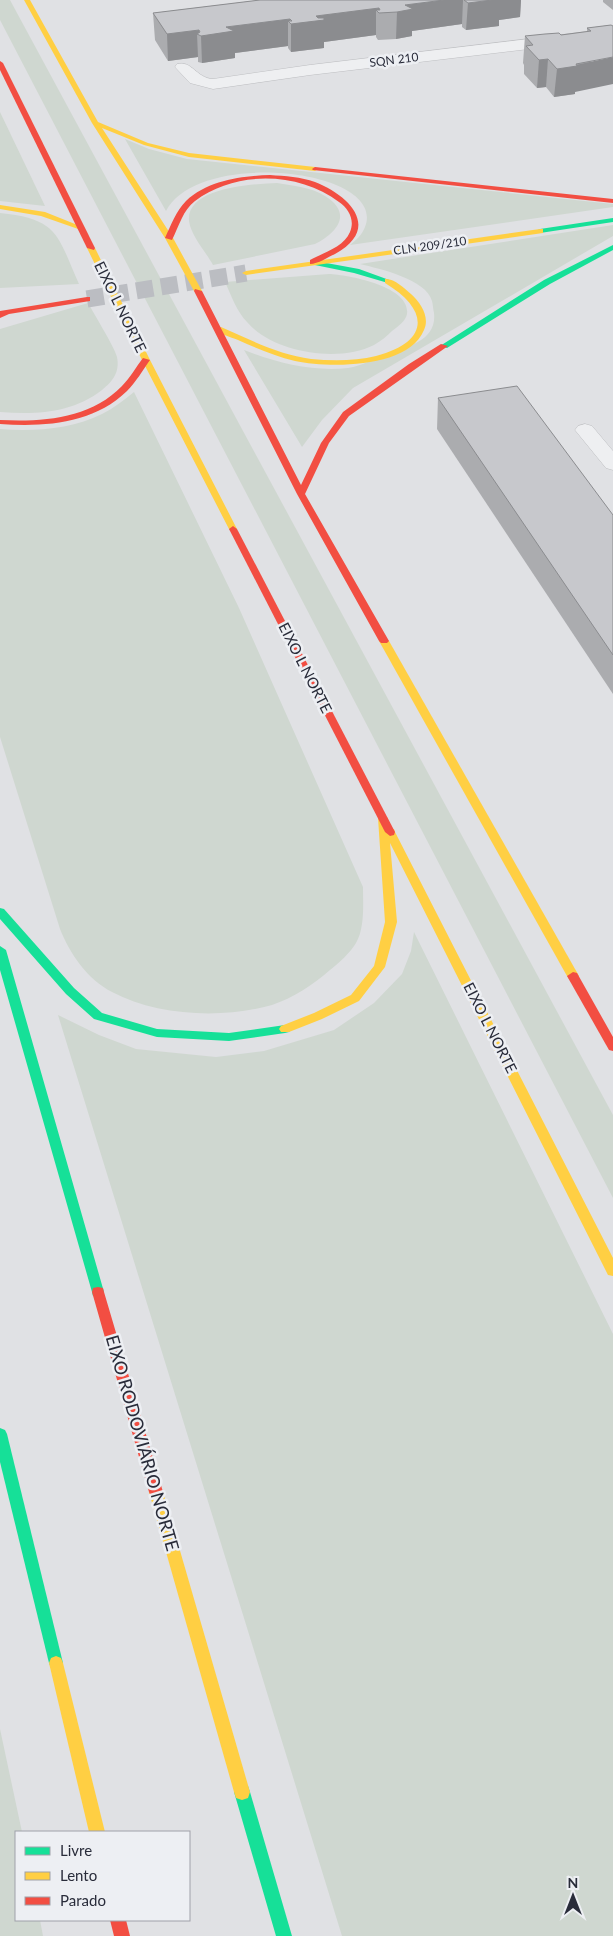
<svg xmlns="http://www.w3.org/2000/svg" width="613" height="1936" viewBox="0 0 613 1936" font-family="Lato,sans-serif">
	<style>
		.green { fill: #cfd7d0 }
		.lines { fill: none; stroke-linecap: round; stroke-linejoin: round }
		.secondary-tunnel { stroke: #bbbdc2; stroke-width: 17; stroke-dasharray: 17 8; stroke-linecap: butt }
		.street-casing { stroke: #bdbec1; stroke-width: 1 }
		.street { fill: #eeeff1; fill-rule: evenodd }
		.fast { fill: #16e098; fill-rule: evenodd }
		.slow { fill: #ffcf43; fill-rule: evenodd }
		.jam { fill: #f24e42; fill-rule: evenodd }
		.wall { fill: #abacaf }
		.shaded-wall { fill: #8b8c8f }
		.building { fill: #c7c8cc; stroke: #8b8c8f }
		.labels { text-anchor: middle; stroke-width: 5; stroke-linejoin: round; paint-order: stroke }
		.far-street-label { font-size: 12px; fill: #292c3a; stroke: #edeff3 }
		.street-label { font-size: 15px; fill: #292c3a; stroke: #edeff3 }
		.near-street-label { font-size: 18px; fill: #292c3a; stroke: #edeff3 }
	</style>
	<rect width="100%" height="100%" fill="#e0e1e4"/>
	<g class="green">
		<path d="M 0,0 L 10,0 L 613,1115 L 613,1198 L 0,20 Z"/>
		<path d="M 0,112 L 45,206 L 0,201 Z"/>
		<path d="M 125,139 L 149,149 L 187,159 L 613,204 L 613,207 L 350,245 C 356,240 362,235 365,227 C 388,169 199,148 166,211 Z"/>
		<path d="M 277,183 C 293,186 311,187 325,196 C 354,214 336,233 315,244 L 213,265 C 206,252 191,236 189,221 C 186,187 254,184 277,183 Z"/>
		<path d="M 0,213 C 59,219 57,235 79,284 L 0,288 Z"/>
		<path d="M 613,225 L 613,236 L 353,388 L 322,420 L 302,447 L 244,350 C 276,363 314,372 348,368 C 362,366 375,358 388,354 C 409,346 437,340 434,313 C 433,309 433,305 432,301 C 426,279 380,269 360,264 Z"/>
		<path d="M 329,274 C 348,275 411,286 407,314 C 406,321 397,327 392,331 C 387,336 381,341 374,345 C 339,363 273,353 247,322 C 237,312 231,295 225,282 Z"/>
		<path d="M 88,303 C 94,314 115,348 117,357 C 120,372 113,381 102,390 C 72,413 37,415 0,412 L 0,329 Z"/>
		<path d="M 134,392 L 239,608 L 363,887 C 363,903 365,928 356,943 C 350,953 339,963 330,970 C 313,985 293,998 272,1005 C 223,1019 157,1016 112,992 C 87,979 70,954 60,929 L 0,737 L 0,429 C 33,432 72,429 102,414 C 114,408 124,400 134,392 Z"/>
		<path d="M 414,932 L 613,1334 L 613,1936 L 342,1936 L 58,1015 L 99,1035 L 136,1049 L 216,1057 L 264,1051 L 334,1030 L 374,1003 L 402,974 L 411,951 Z"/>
		<path d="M 0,1729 L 22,1832 L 16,1832 L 16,1920 L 40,1920 L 43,1936 L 0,1936 Z"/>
	</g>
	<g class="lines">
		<path class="secondary-tunnel" d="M 87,299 L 246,273"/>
		<defs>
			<g id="street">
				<path d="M 613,29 L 613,39 L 310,75 L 213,89 L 190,83 L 175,67 L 177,64 C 192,60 196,78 213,79 L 310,65 Z"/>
				<path d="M 585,424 L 592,426 L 613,451 L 613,470 L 606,468 L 575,430 L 578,426 Z"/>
			</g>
		</defs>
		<use href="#street" class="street-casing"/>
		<use href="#street" class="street"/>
		<g class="fast">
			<path d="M 613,218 L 613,222 L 540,233 L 536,231 L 540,229 Z"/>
			<path d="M 613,245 L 613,250 L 550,284 L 447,348 L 440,346 L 544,280 Z"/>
			<path d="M 310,260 L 359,269 L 392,281 L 388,283 L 354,273 L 310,264 Z"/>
			<path d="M 0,908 L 4,909 L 74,988 L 102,1013 L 157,1029 L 229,1033 L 285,1025 L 289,1026 L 291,1029 L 289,1032 L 285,1033 L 229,1041 L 157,1037 L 94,1019 L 66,994 L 0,919 Z"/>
			<path d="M 0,946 L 6,950 L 104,1292 L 103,1296 L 98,1297 L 93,1296 L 92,1292 L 0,970 Z"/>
			<path d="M 0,1428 L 5,1430 L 7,1434 L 63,1663 L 61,1668 L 56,1670 L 51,1668 L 49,1663 L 0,1462 Z"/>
			<path d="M 242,1784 L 248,1786 L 250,1792 L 292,1936 L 276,1936 L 234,1792 L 236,1786 Z"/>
		</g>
		<g class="slow">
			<path d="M 24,0 L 30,0 L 98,122 L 148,143 L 189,153 L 315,167 L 318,169 L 315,171 L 189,157 L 144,145 L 102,128 L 173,238 L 202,291 L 201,293 L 194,291 L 165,238 L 92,123 Z"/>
			<path d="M 0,205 L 45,212 L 85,228 L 81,230 L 41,216 L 0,209 Z"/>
			<path d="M 540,229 L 543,229 L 543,233 L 246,275 L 242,273 L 246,271 Z"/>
			<path d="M 88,246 L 95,248 L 150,360 L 237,529 L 236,531 L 233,532 L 229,529 L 142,360 L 87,248 Z"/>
			<path d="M 385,279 C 394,278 404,288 411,294 C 421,303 430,317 424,330 C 408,369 329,368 295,361 C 275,356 256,348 238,340 C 230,337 220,334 214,329 L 221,327 C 250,340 280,355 311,359 C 333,361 356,361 376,356 C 430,342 430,310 385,283 Z"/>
			<path d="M 384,638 L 389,641 L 579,976 L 577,979 L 569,979 L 567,976 L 379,641 Z"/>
			<path d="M 383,815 L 388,818 L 389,829 L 394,829 L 395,832 L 613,1258 L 613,1276 L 608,1275 L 390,843 L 397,922 L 385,967 L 359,1001 L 322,1019 L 289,1032 L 281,1032 L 279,1029 L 281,1026 L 314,1013 L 351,995 L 374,966 L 385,922 L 378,818 Z"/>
			<path d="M 156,1486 L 161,1488 L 163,1492 L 250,1792 L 248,1798 L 242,1800 L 236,1798 L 234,1792 L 149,1492 L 151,1488 Z"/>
			<path d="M 56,1656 L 61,1658 L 63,1663 L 105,1832 L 89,1832 L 49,1663 L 51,1658 Z"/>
		</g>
		<g class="jam">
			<path d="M 0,61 L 3,63 L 95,248 L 94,250 L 87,248 L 0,70 Z"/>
			<path d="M 315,167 L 613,199 L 613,203 L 313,170 L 312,169 Z"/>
			<path d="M 270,175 C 285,176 301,177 315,182 C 351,196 381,229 335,254 C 328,257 318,264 310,264 L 310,260 C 323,253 344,247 350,232 C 355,220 349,209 339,202 C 299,172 236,170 195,201 C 183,210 179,226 172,240 L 165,238 C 171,225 176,211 186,201 C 208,180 242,176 270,175 Z"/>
			<path d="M 195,289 L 202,291 L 301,485 L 321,443 L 343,412 L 409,364 L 441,344 L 448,346 L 349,416 L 329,443 L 305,494 L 389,641 L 387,643 L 381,643 L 379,641 L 297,494 L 194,291 Z"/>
			<path d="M 87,297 L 90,297 L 90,301 L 9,314 L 0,318 L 0,311 Z"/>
			<path d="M 143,358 L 150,360 C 143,370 136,382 127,391 C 93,424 45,427 0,424 L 0,420 C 43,422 90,419 122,386 C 130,378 136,367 143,358 Z"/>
			<path d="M 233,526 L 237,529 L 395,832 L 394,835 L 390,836 L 385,832 L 229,529 Z"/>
			<path d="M 573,972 L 577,973 L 613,1037 L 613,1051 L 609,1050 L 567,976 Z"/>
			<path d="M 98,1287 L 103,1288 L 104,1292 L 163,1492 L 161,1496 L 156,1498 L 151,1496 L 149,1492 L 92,1292 L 93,1288 Z"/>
			<path d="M 110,1920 L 126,1920 L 130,1936 L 114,1936 Z"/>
		</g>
	</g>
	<g class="wall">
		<path d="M 260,0 L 521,0 L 520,17 L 499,20 L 499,26 L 466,30 L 462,27 L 462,24 L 412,31 L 412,36 L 396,39 L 378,40 L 376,37 L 376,35 L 324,42 L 324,48 L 291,52 L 288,48 L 288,46 L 235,53 L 235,58 L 202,63 L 198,62 L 198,57 L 168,61 L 155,40 L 153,13 Z"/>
		<path d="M 603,0 L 613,0 L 613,10 L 603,2 Z"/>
		<path d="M 611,25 L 575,92 L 575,94 L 554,97 L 546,87 L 537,88 L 524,74 L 524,65 L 523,63 L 525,36 L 561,35 L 587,32 L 587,28 Z"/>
		<path d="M 438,398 L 613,515 L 613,694 L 437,429 Z"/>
	</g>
	<g class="shaded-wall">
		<path d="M 444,0 L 463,0 L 462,24 L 412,31 L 412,36 L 396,39 L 397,12 L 405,5 Z"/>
		<path d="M 491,0 L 521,0 L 520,17 L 499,20 L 499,26 L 466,30 L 468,3 Z"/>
		<path d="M 379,8 L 379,13 L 376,10 L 376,35 L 324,42 L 324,48 L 291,52 L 291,24 L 316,16 Z"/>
		<path d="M 290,19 L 290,23 L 288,21 L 288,46 L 235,53 L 235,58 L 202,63 L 201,36 L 226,27 Z"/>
		<path d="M 199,30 L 199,35 L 197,34 L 198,57 L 168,61 L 167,34 Z"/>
		<path d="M 613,57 L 613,84 L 575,92 L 575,94 L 554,97 L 557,69 Z"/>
		<path d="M 548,59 L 546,87 L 537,88 L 539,60 Z"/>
	</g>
	<g class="building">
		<path d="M 260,0 L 444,0 L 405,5 L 413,9 L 397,12 L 379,13 L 376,10 L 380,10 L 379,8 L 316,16 L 318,18 L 324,18 L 324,20 L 291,24 L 288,21 L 292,21 L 290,19 L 226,27 L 234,31 L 201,36 L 197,34 L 200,32 L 199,30 L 167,34 L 153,13 Z"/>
		<path d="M 464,0 L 492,0 L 468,3 Z"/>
		<path d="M 611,25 L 613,26 L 613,57 L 576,64 L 577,66 L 557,69 L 548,59 L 539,60 L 526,46 L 533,45 L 525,36 L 545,34 L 559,33 L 561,35 L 591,31 L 587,28 Z"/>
		<path d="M 517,386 L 613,515 L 613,655 L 438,398 Z"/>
	</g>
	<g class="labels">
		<g class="far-street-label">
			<text transform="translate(394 60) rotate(-7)" y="4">SQN 210</text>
			<text transform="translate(430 246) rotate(-8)" y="4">CLN 209/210</text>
		</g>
		<g class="street-label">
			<text transform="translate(120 307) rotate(64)" y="5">EIXO L NORTE</text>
			<text transform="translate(305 668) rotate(63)" y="5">EIXO L NORTE</text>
			<text transform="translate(490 1028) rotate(63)" y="5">EIXO L NORTE</text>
		</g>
		<g class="near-street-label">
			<text transform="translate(142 1443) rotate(74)" y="6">EIXO RODOVIÁRIO NORTE</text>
		</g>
	</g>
	<rect x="15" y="1831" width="175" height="90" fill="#edeff3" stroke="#9fa1a9"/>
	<rect x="25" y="1847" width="25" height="8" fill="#16e098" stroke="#9fa1a9"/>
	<text x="60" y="1856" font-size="15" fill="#292c3a">Livre</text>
	<rect x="25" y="1872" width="25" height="8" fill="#ffcf43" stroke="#9fa1a9"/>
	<text x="60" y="1881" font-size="15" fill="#292c3a">Lento</text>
	<rect x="25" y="1897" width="25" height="8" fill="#f24e42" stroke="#9fa1a9"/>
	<text x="60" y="1906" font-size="15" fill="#292c3a">Parado</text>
	<g transform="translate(573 1896)" stroke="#edeff3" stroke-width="4" paint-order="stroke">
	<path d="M0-4L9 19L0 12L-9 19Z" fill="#292c3a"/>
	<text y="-8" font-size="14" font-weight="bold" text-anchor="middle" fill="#292c3a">N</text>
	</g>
</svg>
